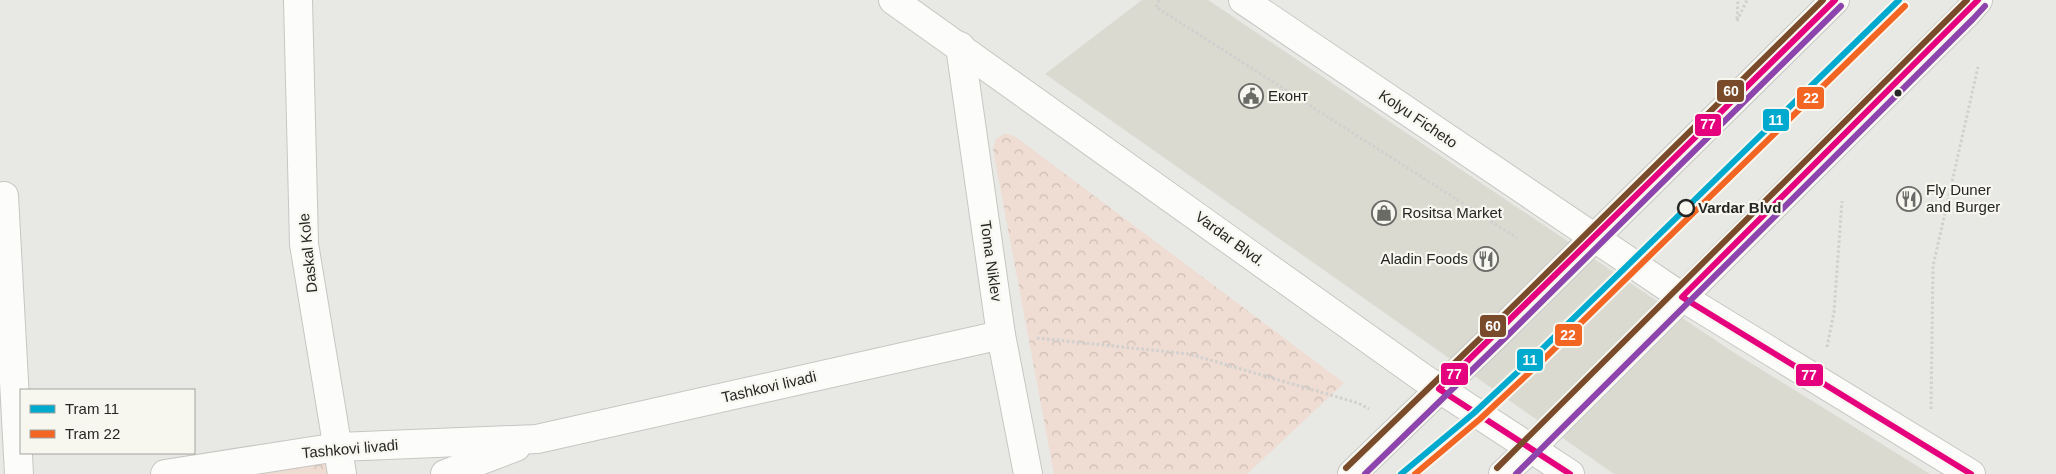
<svg xmlns="http://www.w3.org/2000/svg" width="2056" height="474" viewBox="0 0 2056 474" font-family="Arial,sans-serif">
	<style>
		.built { fill: #dadad1 }
		.park { fill: url(#park-crowns) }
		.lines { fill: none; stroke-linecap: round; stroke-linejoin: round }
		.minor-casing { stroke: #c6c6c3; stroke-width: 30 }
		.major-casing { stroke: #c6c6c3; stroke-width: 30 }
		.path { stroke: #d0d0cf; stroke-width: 3; stroke-dasharray: 2.5 2.5; stroke-linecap: butt }
		.minor { stroke: #fcfcfb; stroke-width: 28 }
		.major { stroke: #fcfcfb; stroke-width: 28 }
		.bus-1-casing { stroke: #f7f7f0; stroke-width: 10 }
		.bus-2-casing { stroke: #f7f7f0; stroke-width: 10 }
		.bus-3-casing { stroke: #f7f7f0; stroke-width: 10 }
		.bus-1 { stroke: #e5007d; stroke-width: 6 }
		.bus-2 { stroke: #8e44ad; stroke-width: 6 }
		.bus-3 { stroke: #7a4b2a; stroke-width: 6 }
		.tram-1-casing { stroke: #f7f7f0; stroke-width: 10 }
		.tram-2-casing { stroke: #f7f7f0; stroke-width: 10 }
		.tram-1 { stroke: #00a9ce; stroke-width: 6 }
		.tram-2 { stroke: #f26522; stroke-width: 6 }
		.bus-dot { fill: #262624; stroke: #f7f7f0; stroke-width: 2 }
		.stop-dot { fill: #f7f7f0; stroke: #262624; stroke-width: 2.5 }
		.labels { text-anchor: middle; stroke-width: 4.5; stroke-linejoin: round; paint-order: stroke }
		.poi-label { font-size: 15px; fill: #262624; stroke: #f7f7f0; text-anchor: start }
		.street-label { font-size: 15px; fill: #262624; stroke: #f7f7f0 }
		.stop-label { font-size: 15px; font-weight: bold; fill: #262624; stroke: #f7f7f0; text-anchor: start }
		.line-badge { stroke: #f7f7f0; stroke-width: 2 }
		.badge-label { font-size: 14px; text-anchor: middle; font-weight: bold; fill: #fff }
	</style>
	<defs>
		<pattern id="park-crowns" width="20" height="18" patternUnits="userSpaceOnUse" patternTransform="scale(1.25)"><rect width="20" height="18" fill="#efdcd3"/><path d="M2 6a3 3 0 1 1 6 0M12 15a3 3 0 1 1 6 0" fill="none" stroke="#cdbdb5"/></pattern>
	</defs>
	<rect width="100%" height="100%" fill="#e8e8e4"/>
	<path class="built" d="M 1142,0 L 1208,0 L 1733,352 L 1930,474 L 1614,474 L 1045,74 Z"/>
	<g class="park">
		<path d="M 1004,134 L 1008,134 L 1017,138 L 1344,383 L 1247,474 L 1054,474 L 993,149 L 996,139 Z"/>
		<path d="M 332,452 L 335,474 L 180,474 Z"/>
	</g>
	<g class="lines">
		<defs>
			<g id="minor">
				<path d="M 298,0 L 304,244 L 342,474"/>
				<path d="M 893,0 L 1423,378 L 1570,474"/>
				<path d="M 1243,0 L 1682,297 L 1971,474"/>
				<path d="M 960,46 L 1001,335 L 1028,474"/>
				<path d="M 4,196 L 19,474"/>
				<path d="M 165,474 L 338,447 L 537,439 L 1001,335"/>
				<path d="M 445,474 L 516,447"/>
			</g>
			<g id="major">
				<path d="M 1352,474 L 1501,330 L 1835,0"/>
				<path d="M 1503,474 L 1530,449 L 1967,13 L 1978,0"/>
			</g>
		</defs>
		<use href="#minor" class="minor-casing"/>
		<use href="#major" class="major-casing"/>
		<g class="path">
			<path d="M 1159,0 L 1156,7 L 1517,238"/>
			<path d="M 1737,19 L 1738,0"/>
			<path d="M 1737,21 L 1747,0"/>
			<path d="M 1037,338 L 1189,354 L 1358,403 L 1369,409"/>
			<path d="M 1827,347 L 1834,312 L 1842,201"/>
			<path d="M 1931,409 L 1933,266 L 1978,67"/>
		</g>
		<use href="#minor" class="minor"/>
		<use href="#major" class="major"/>
		<defs>
			<g id="bus-1">
				<path d="M 1570,474 L 1439,389 L 1835,0"/>
				<path d="M 1971,474 L 1682,297 L 1978,0"/>
			</g>
			<g id="bus-2">
				<path d="M 1365,474 L 1507,336 L 1841,6"/>
				<path d="M 1516,474 L 1973,19 L 1985,6"/>
			</g>
			<g id="bus-3">
				<path d="M 1346,468 L 1495,324 L 1823,0"/>
				<path d="M 1497,468 L 1967,0"/>
			</g>
		</defs>
		<use href="#bus-1" class="bus-1-casing"/>
		<use href="#bus-2" class="bus-2-casing"/>
		<use href="#bus-3" class="bus-3-casing"/>
		<use href="#bus-1" class="bus-1"/>
		<use href="#bus-2" class="bus-2"/>
		<use href="#bus-3" class="bus-3"/>
		<defs>
			<path id="tram-1" d="M 1401,474 L 1474,413 L 1538,353 L 1899,0"/>
			<path id="tram-2" d="M 1415,474 L 1480,419 L 1544,359 L 1905,6"/>
		</defs>
		<use href="#tram-1" class="tram-1-casing"/>
		<use href="#tram-2" class="tram-2-casing"/>
		<use href="#tram-1" class="tram-1"/>
		<use href="#tram-2" class="tram-2"/>
	</g>
	<defs>
		<symbol id="civic-ring" viewBox="-11 -11 22 22"><circle r="9.5" fill="#f7f7f0" stroke="#6a6a67" stroke-width="1.5"/><path d="M-.6-6.5H3V-4.5H.6V-3L4-1V1h2V6H-6V1h2V-1L-.6-3ZM-1.2 2.5V6h2.4V2.5Z" fill="#6a6a67"/></symbol>
		<symbol id="restaurant-ring" viewBox="-11 -11 22 22"><circle r="9.5" fill="#f7f7f0" stroke="#6a6a67" stroke-width="1.5"/><path d="M-5-6h1v4h1v-4h1v4h1v-4h1v5L-1.5 .5V6h-2V.5L-5-1ZM5-6V6H3V1.5H1.5Q1.5-4 5-6Z" fill="#6a6a67"/></symbol>
		<symbol id="shop-ring" viewBox="-11 -11 22 22"><circle r="9.5" fill="#f7f7f0" stroke="#6a6a67" stroke-width="1.5"/><path d="M-5-2.5h2.3a2.7 3.5 0 0 1 5.4 0H5L5.5 6h-11ZM-1.5-2.5h3a1.5 2.3 0 0 0-3 0Z" fill="#6a6a67"/></symbol>
	</defs>
	<g fill-rule="evenodd">
		<use href="#civic-ring" x="1237" y="82" width="28" height="28"/>
		<use href="#restaurant-ring" x="1895" y="185" width="28" height="28"/>
		<use href="#shop-ring" x="1370" y="199" width="28" height="28"/>
		<use href="#restaurant-ring" x="1472" y="245" width="28" height="28"/>
	</g>
	<circle class="bus-dot" cx="1898" cy="93" r="4.5"/>
	<circle class="stop-dot" cx="1686" cy="208" r="8"/>
	<g class="labels">
		<g class="poi-label">
			<text x="1268" y="101">Еконт</text>
			<text x="1926" y="195">Fly Duner<tspan x="1926" dy="17">and Burger</tspan></text>
			<text x="1402" y="218">Rositsa Market</text>
			<text x="1468" y="264" text-anchor="end">Aladin Foods</text>
		</g>
		<g class="street-label">
			<text transform="translate(1418 119) rotate(34)" y="5">Kolyu Ficheto</text>
			<text transform="translate(1230 239) rotate(36)" y="5">Vardar Blvd.</text>
			<text transform="translate(308 253) rotate(-96)" y="5">Daskal Kole</text>
			<text transform="translate(991 261) rotate(82)" y="5">Toma Niklev</text>
			<text transform="translate(769 387) rotate(-13)" y="5">Tashkovi livadi</text>
			<text transform="translate(350 449) rotate(-5)" y="5">Tashkovi livadi</text>
		</g>
		<g class="stop-label">
			<text x="1698" y="213">Vardar Blvd</text>
		</g>
	</g>
	<g class="line-badge">
		<rect x="1716" y="79" width="29" height="24" rx="5" fill="#7a4b2a"/>
		<rect x="1796" y="86" width="29" height="24" rx="5" fill="#f26522"/>
		<rect x="1762" y="108" width="28" height="24" rx="5" fill="#00a9ce"/>
		<rect x="1694" y="113" width="28" height="24" rx="5" fill="#e5007d"/>
		<rect x="1479" y="314" width="28" height="24" rx="5" fill="#7a4b2a"/>
		<rect x="1554" y="323" width="29" height="24" rx="5" fill="#f26522"/>
		<rect x="1516" y="348" width="28" height="24" rx="5" fill="#00a9ce"/>
		<rect x="1440" y="362" width="29" height="24" rx="5" fill="#e5007d"/>
		<rect x="1795" y="363" width="29" height="24" rx="5" fill="#e5007d"/>
	</g>
	<g class="badge-label">
		<text x="1731" y="96">60</text>
		<text x="1811" y="103">22</text>
		<text x="1776" y="125">11</text>
		<text x="1708" y="129">77</text>
		<text x="1493" y="331">60</text>
		<text x="1568" y="340">22</text>
		<text x="1530" y="365">11</text>
		<text x="1454" y="379">77</text>
		<text x="1809" y="380">77</text>
	</g>
	<rect x="20" y="389" width="175" height="65" fill="#f7f7f0" stroke="#a3a39e"/>
	<rect x="30" y="405" width="25" height="8" fill="#00a9ce" stroke="#a3a39e"/>
	<text x="65" y="414" font-size="15" fill="#262624">Tram 11</text>
	<rect x="30" y="430" width="25" height="8" fill="#f26522" stroke="#a3a39e"/>
	<text x="65" y="439" font-size="15" fill="#262624">Tram 22</text>
</svg>
